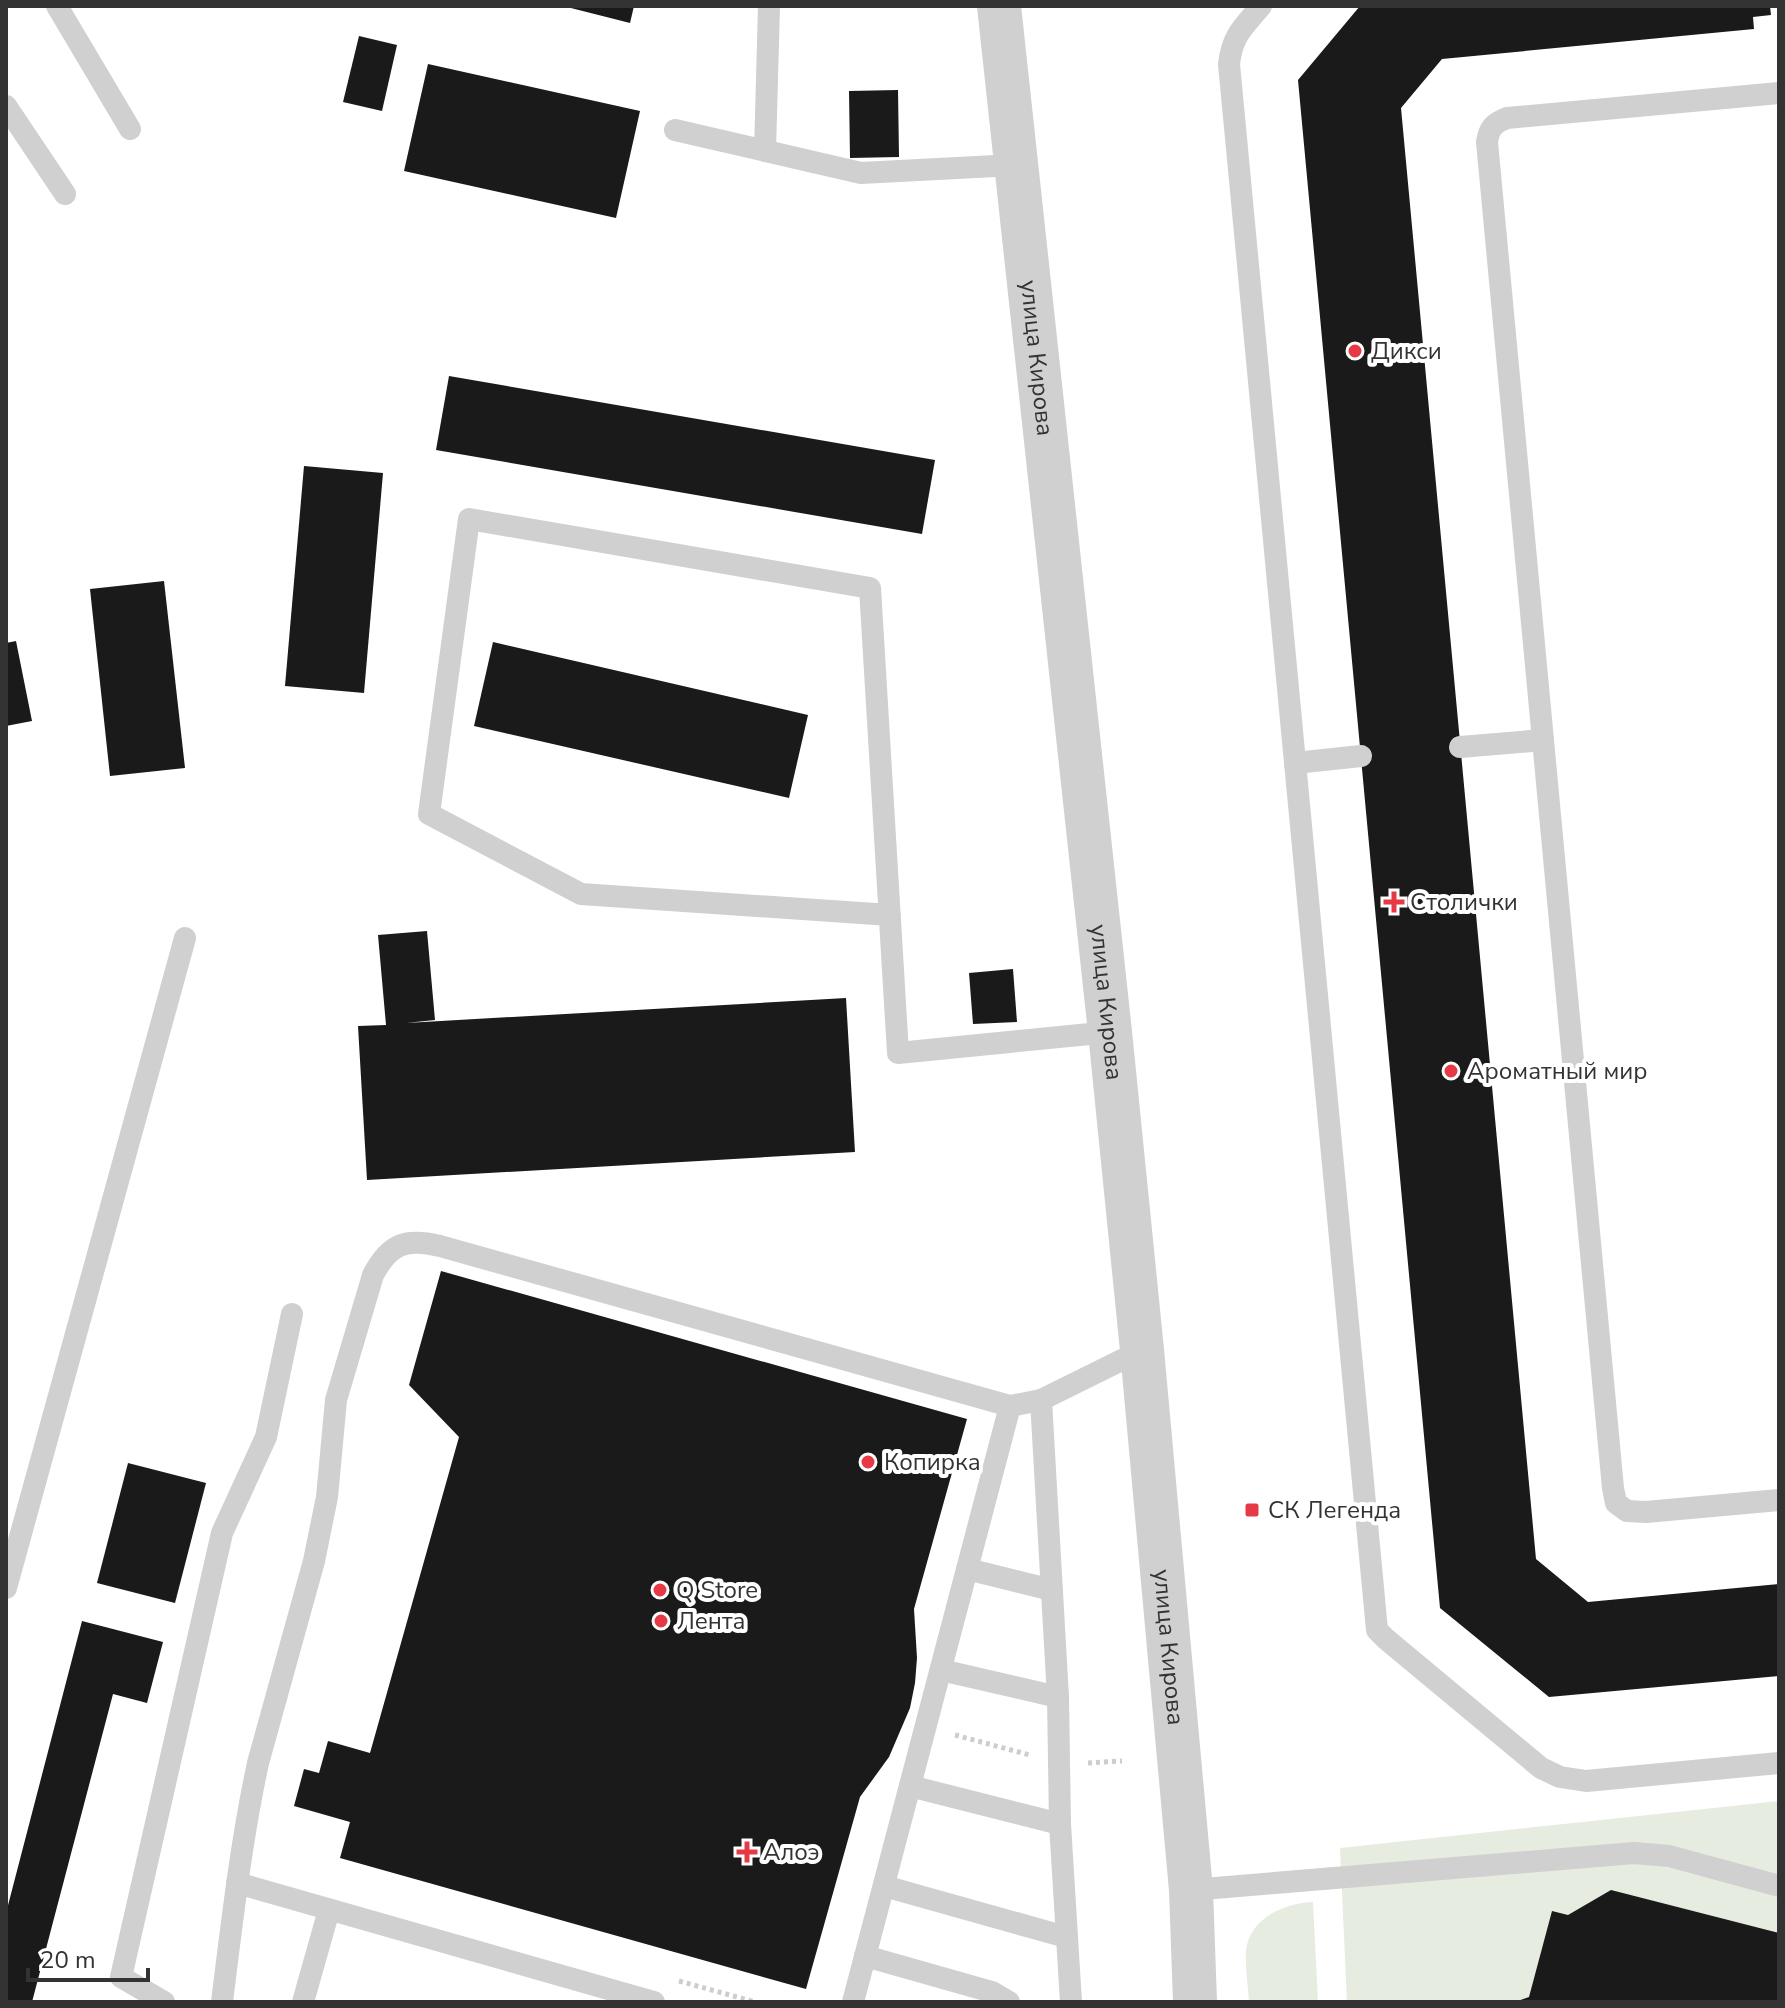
<svg xmlns="http://www.w3.org/2000/svg" width="1785" height="2008" viewBox="0 0 1785 2008" font-family="'Nunito Sans',sans-serif">
	<style>
		.green { fill: #e6ecdf }
		.building { fill: #1a1a1a }
		.lines { fill: none; stroke-linecap: round; stroke-linejoin: round }
		.path { stroke: #cdcdcd; stroke-width: 5; stroke-dasharray: 4 4; stroke-linecap: butt }
		.service { stroke: #d0d0d0; stroke-width: 22 }
		.tertiary { stroke: #d0d0d0; stroke-width: 44 }
		.poi-dot { fill: #e63946; stroke: #fff; stroke-width: 3 }
		.labels { text-anchor: middle; stroke-width: 8; stroke-linejoin: round; paint-order: stroke }
		.poi-label { font-size: 24px; fill: #333; stroke: #fff; text-anchor: start }
		.street-label { font-size: 24px; fill: #333; stroke: #fff }
	</style>
	<rect width="100%" height="100%" fill="#fff"/>
	<g class="green">
		<path d="M 1779,1801 L 1779,2002 L 1347,2002 L 1340,1848 Z"/>
		<path d="M 1313,1902 L 1318,2002 L 1249,2002 C 1248,1985 1245,1967 1246,1951 C 1249,1918 1285,1903 1313,1902 Z"/>
	</g>
	<g class="building">
		<path d="M 563,6 L 634,6 L 630,23 Z"/>
		<path d="M 1360,6 L 1770,6 L 1771,15 L 1753,17 L 1754,29 L 1442,59 L 1401,108 L 1536,1559 L 1588,1602 L 1779,1584 L 1779,1676 L 1549,1697 L 1440,1608 L 1298,80 Z"/>
		<path d="M 359,36 L 397,45 L 382,111 L 343,102 Z"/>
		<path d="M 428,64 L 640,111 L 616,218 L 404,171 Z"/>
		<path d="M 898,90 L 899,157 L 850,158 L 849,91 Z"/>
		<path d="M 449,376 L 935,460 L 922,534 L 436,450 Z"/>
		<path d="M 304,466 L 383,473 L 364,693 L 285,686 Z"/>
		<path d="M 164,581 L 185,768 L 110,776 L 90,589 Z"/>
		<path d="M 16,641 L 32,721 L 6,726 L 6,643 Z"/>
		<path d="M 493,642 L 808,715 L 789,798 L 474,726 Z"/>
		<path d="M 427,931 L 435,1020 L 406,1023 L 846,998 L 855,1152 L 367,1180 L 358,1026 L 386,1025 L 378,935 Z"/>
		<path d="M 1013,969 L 1017,1022 L 973,1024 L 969,973 Z"/>
		<path d="M 441,1271 L 967,1419 L 914,1609 L 917,1658 L 915,1683 L 910,1708 L 889,1757 L 860,1797 L 806,1989 L 340,1858 L 350,1822 L 294,1806 L 304,1769 L 319,1773 L 328,1741 L 370,1753 L 459,1437 L 409,1385 Z"/>
		<path d="M 128,1463 L 206,1483 L 175,1603 L 97,1583 Z"/>
		<path d="M 82,1621 L 163,1642 L 147,1703 L 113,1694 L 32,2002 L 6,2002 L 6,1913 Z"/>
		<path d="M 1611,1890 L 1779,1933 L 1779,2002 L 1515,2002 L 1529,1997 L 1552,1911 L 1568,1915 Z"/>
	</g>
	<g class="lines">
		<g class="path">
			<path d="M 955,1735 L 1030,1755"/>
			<path d="M 1088,1763 L 1122,1761"/>
			<path d="M 679,1981 L 755,2002"/>
		</g>
		<g class="service">
			<path d="M 57,6 L 130,129"/>
			<path d="M 1261,6 C 1243,27 1232,36 1229,64 L 1377,1630 L 1386,1639 L 1541,1768 L 1560,1777 L 1586,1781 L 1779,1763"/>
			<path d="M 1779,93 L 1507,118 C 1494,123 1489,128 1487,142 L 1613,1488 L 1616,1503 L 1627,1511 L 1646,1512 L 1779,1500"/>
			<path d="M 6,106 L 65,194"/>
			<path d="M 675,130 L 861,173 L 1015,165"/>
			<path d="M 765,151 L 769,6"/>
			<path d="M 1460,747 L 1543,740"/>
			<path d="M 1295,763 L 1361,756"/>
			<path d="M 890,915 L 581,894 L 429,814 L 469,519 L 870,588 L 898,1053 L 1110,1032"/>
			<path d="M 1041,1400 L 1058,1697 L 1060,1824 L 1071,2002"/>
			<path d="M 967,1569 L 1052,1590"/>
			<path d="M 6,1588 L 185,938"/>
			<path d="M 941,1670 L 1058,1697"/>
			<path d="M 910,1786 L 1060,1824"/>
			<path d="M 237,1883 L 654,2002"/>
			<path d="M 884,1886 L 1066,1937"/>
			<path d="M 1191,1890 L 1634,1853 L 1669,1856 L 1779,1886"/>
			<path d="M 865,1956 L 992,1992 L 1009,2002"/>
			<path d="M 164,2002 L 121,1977 L 222,1533 L 266,1437 L 292,1314"/>
			<path d="M 222,2002 C 232,1922 241,1842 258,1763 L 314,1561 L 327,1497 L 336,1400 L 373,1275 C 390,1243 406,1238 440,1246 L 1010,1406"/>
			<path d="M 303,2002 L 329,1910"/>
			<path d="M 853,2002 L 1010,1406 L 1041,1400 L 1142,1350"/>
		</g>
		<path class="tertiary" id="s1" d="M 999,6 L 1110,1032 L 1142,1350 L 1191,1890 L 1195,2002"/>
	</g>
	<g class="poi-dot">
		<circle cx="1355" cy="351" r="8"/>
		<path d="M1390 890h8v8h8v8h-8v8h-8v-8h-8v-8h8z"/>
		<circle cx="1451" cy="1071" r="8"/>
		<circle cx="868" cy="1462" r="8"/>
		<rect x="1244" y="1502" width="16" height="16" rx="4"/>
		<circle cx="660" cy="1590" r="8"/>
		<circle cx="661" cy="1621" r="8"/>
		<path d="M743 1840h8v8h8v8h-8v8h-8v-8h-8v-8h8z"/>
	</g>
	<g class="labels">
		<g class="poi-label">
			<text x="1371" y="359">Дикси</text>
			<text x="1410" y="910">Столички</text>
			<text x="1467" y="1079">Ароматный мир</text>
			<text x="884" y="1470">Копирка</text>
			<text x="1268" y="1518">СК Легенда</text>
			<text x="676" y="1598">Q Store</text>
			<text x="677" y="1629">Лента</text>
			<text x="763" y="1860">Алоэ</text>
		</g>
		<g class="street-label">
			<text dy="8" stroke="none"><textPath href="#s1" startOffset="354">улица Кирова</textPath></text>
			<text dy="8" stroke="none"><textPath href="#s1" startOffset="1002">улица Кирова</textPath></text>
			<text dy="8" stroke="none"><textPath href="#s1" startOffset="1650">улица Кирова</textPath></text>
		</g>
	</g>
	<rect width="1785" height="2008" fill="none" stroke="#333333" stroke-width="16"/>
	<path d="M28 1968v12h120v-12" fill="none" stroke="#333333" stroke-width="4"/>
	<text x="40" y="1968" font-size="24" fill="#333333" stroke="#ffffff" stroke-width="6" paint-order="stroke">20 m</text>
</svg>
